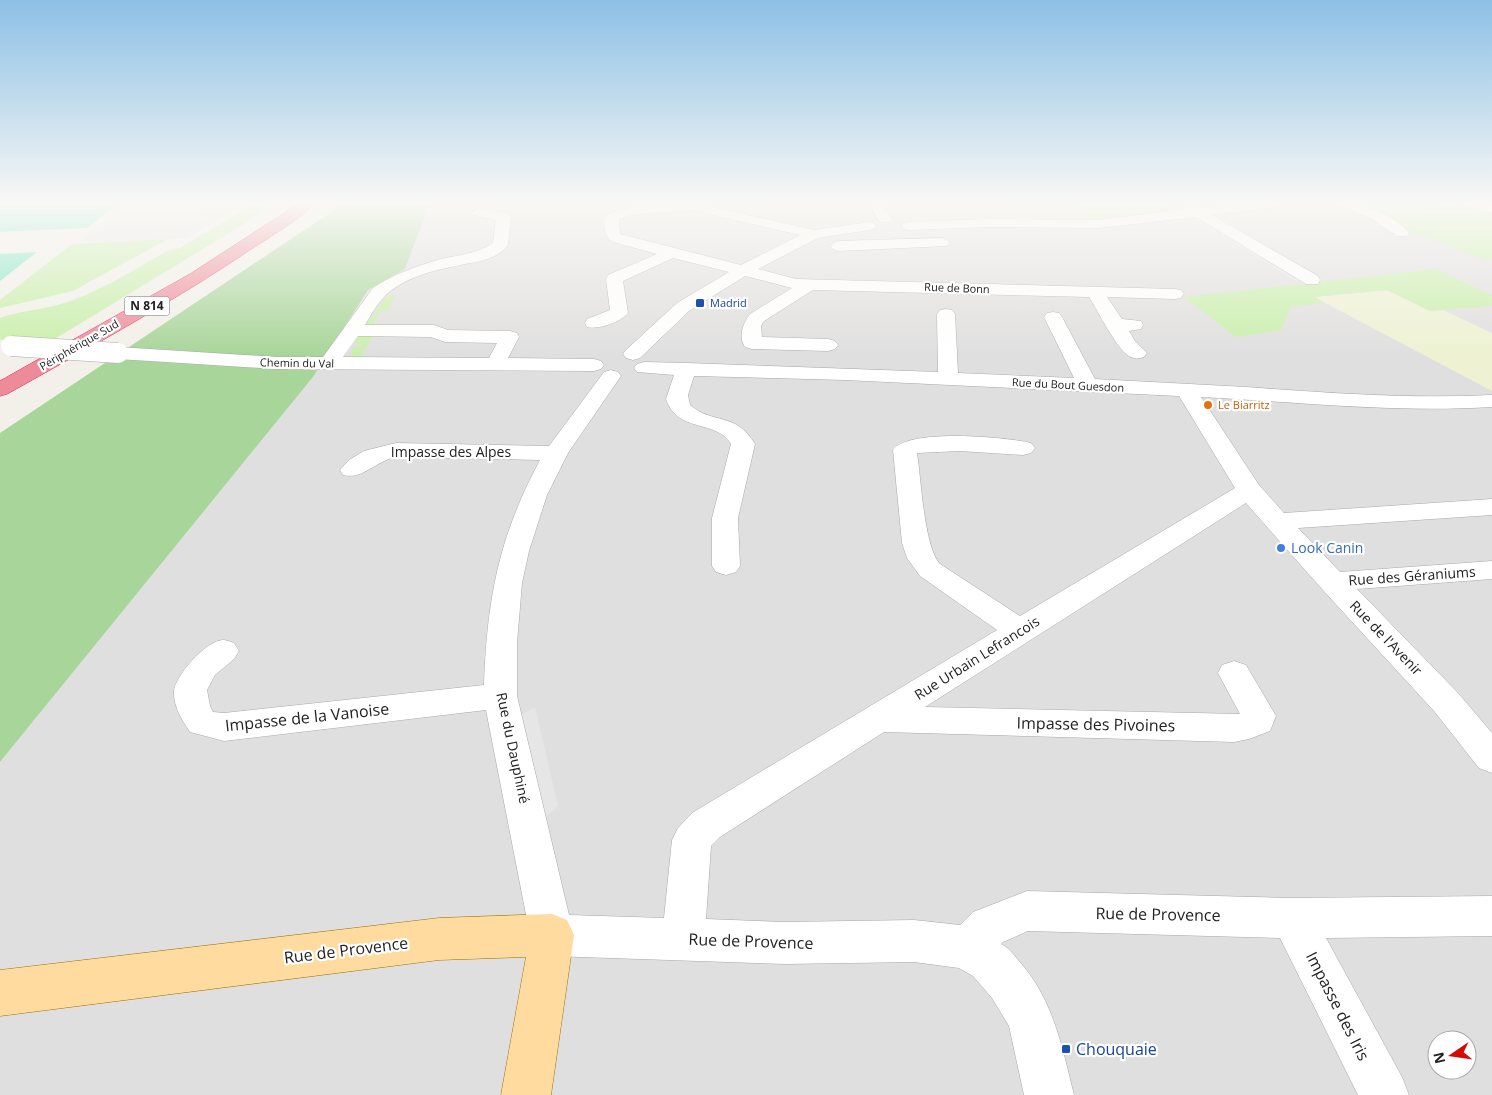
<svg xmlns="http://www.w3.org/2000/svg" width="1492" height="1095" viewBox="0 0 1492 1095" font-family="'Open Sans',sans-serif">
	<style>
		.residential { fill: #e0dfdf; fill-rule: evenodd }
		.farmland { fill: #eef2d3 }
		.grass { fill: #c9efab }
		.forest { fill: #a8d59a }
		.wetland { fill: #c4e2d5 }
		.pitch { fill: #81e6c4 }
		.parking { fill: #e6e6e6 }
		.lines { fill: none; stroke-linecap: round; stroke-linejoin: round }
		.minor-casing { stroke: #a9a9a9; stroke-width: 1 }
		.major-casing { stroke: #9f7300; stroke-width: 1 }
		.highway-casing { stroke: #e91c58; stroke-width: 1 }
		.minor { fill: #fff; fill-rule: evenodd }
		.major { fill: #ffdba0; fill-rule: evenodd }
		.highway { fill: #ee8b99; fill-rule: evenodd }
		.minor-bridge-casing { stroke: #a9a9a9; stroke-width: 21; stroke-linecap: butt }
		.minor-bridge { stroke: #fff; stroke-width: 20 }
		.transit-dot { fill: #1a4fb4; stroke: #fff; stroke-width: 2 }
		.food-dot { fill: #e8710a; stroke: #fff; stroke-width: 2 }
		.shop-dot { fill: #3f7fe0; stroke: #fff; stroke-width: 2 }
		.labels { text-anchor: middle; stroke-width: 4.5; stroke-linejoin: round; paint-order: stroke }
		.far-street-label { font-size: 11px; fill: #222; stroke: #fff }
		.far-transit-label { font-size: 11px; fill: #164399; stroke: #fff; text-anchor: start }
		.far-food-label { font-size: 11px; fill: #c56008; stroke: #fff; text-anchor: start }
		.shield { fill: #fff; stroke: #646464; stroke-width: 1 }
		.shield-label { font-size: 12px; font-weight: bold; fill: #222 }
		.street-label { font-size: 14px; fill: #222; stroke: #fff }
		.shop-label { font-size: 14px; fill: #366cbe; stroke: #fff; text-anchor: start }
		.near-street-label { font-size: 16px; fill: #222; stroke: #fff }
		.near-transit-label { font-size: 16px; fill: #164399; stroke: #fff; text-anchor: start }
	</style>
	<rect width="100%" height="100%" fill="#f2f0e8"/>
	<path class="residential" d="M 430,203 L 1492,203 L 1492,1095 L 0,1095 L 0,762 L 313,377 L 368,290 L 405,269 ZM 1437,1040 L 1467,1040 L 1467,1070 L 1437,1070 Z"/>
	<path class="farmland" d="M 1387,290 L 1430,311 L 1443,310 L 1492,333 L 1492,391 L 1314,297 Z"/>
	<g class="grass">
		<path d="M 255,203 L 275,203 L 244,224 L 48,343 L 5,341 L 0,339 L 0,318 C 22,310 45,310 67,302 C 103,290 135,269 167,251 L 180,248 Z"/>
		<path d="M 1067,203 L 1164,203 L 1176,210 L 1089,220 Z"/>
		<path d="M 1451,203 L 1492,213 L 1492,259 L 1485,260 L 1404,229 L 1379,214 Z"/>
		<path d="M 168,239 L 73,291 L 0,308 L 0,300 L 72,244 Z"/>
		<path d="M 1436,269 L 1492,295 L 1492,306 L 1430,311 L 1387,290 L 1315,297 L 1325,303 L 1291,307 L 1281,330 L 1236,337 L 1184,297 Z"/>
		<path d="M 395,294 L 388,311 L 379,312 L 372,328 L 364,328 L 385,298 Z"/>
		<path d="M 360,333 L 375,333 L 359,359 L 352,357 L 351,354 L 353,347 L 361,346 L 362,344 L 354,344 Z"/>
	</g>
	<path class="forest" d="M 345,203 L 430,203 L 405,269 L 368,290 L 313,377 L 0,762 L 0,433 Z"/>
	<path class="wetland" d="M 1350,203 L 1451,203 L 1379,214 Z"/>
	<g class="pitch">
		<path d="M 20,203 L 119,203 L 87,228 L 0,232 L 0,204 Z"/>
		<path d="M 37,252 L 0,281 L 0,254 Z"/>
	</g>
	<g class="parking">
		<path d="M 232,209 L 224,217 L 187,238 L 92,243 L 82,239 L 112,215 L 195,213 L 199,210 Z"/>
		<path d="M 1219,217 L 1324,280 L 1296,281 L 1197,220 Z"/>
		<path d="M 535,707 L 558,806 L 541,821 L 517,717 Z"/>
	</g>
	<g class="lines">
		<defs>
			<g id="minor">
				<path d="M 695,203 L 814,230 L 869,222 L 874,223 L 876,226 L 874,229 L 869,230 L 818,238 L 758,269 L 796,279 L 1175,289 L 1181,290 L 1184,294 L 1181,298 L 1175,299 L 1107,297 L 1122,319 L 1141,321 L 1143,325 L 1141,329 L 1129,331 L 1135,341 L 1147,353 L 1144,357 C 1138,359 1134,359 1129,356 C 1115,347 1099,312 1089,297 L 813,290 L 764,321 L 761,326 L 762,337 L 828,339 L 835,341 L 838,345 L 835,349 L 828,351 L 752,349 L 745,347 C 738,337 743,323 750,314 L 792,288 L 745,276 L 689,311 L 640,358 L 633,360 L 626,358 L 623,354 L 626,350 L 677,303 L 729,272 L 673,258 L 623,281 L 628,313 C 621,322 598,330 587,327 L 585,323 L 587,319 L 610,310 L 606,279 L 608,275 L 657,254 L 613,242 C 604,237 602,223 607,214 L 636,206 ZM 692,210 L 800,235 L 741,265 L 620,234 L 619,219 L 637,214 Z"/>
				<path d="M 868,203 L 881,203 L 892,219 L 890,222 L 880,222 Z"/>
				<path d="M 1243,203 L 1281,203 L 1274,207 L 1212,215 L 1318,276 L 1320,280 L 1318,284 L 1306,284 L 1196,217 L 1099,228 L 987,227 L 909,230 L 904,229 L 902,226 L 904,223 L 909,222 L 987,219 L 1099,220 L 1186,209 L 1188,206 L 1193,205 L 1201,208 Z"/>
				<path d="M 1338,203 C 1358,201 1397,216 1409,233 L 1407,236 L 1397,236 L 1370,218 L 1340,206 Z"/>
				<path d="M 1463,203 L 1484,203 L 1492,205 L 1492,213 L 1465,206 Z"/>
				<path d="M 479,208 L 509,214 L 511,217 L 508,245 C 496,262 470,262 451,267 C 430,271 400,280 385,296 C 377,304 371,315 365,325 L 434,325 L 448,330 L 510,331 L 517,333 L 519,337 L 508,358 L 594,359 L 601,361 L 604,365 L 601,369 L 594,371 L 277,369 L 118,359 L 111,357 L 108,353 L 111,349 L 118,347 L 277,357 L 323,357 L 373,288 C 394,274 417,266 441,259 C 459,255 477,254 493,243 L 496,220 L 474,215 L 472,212 ZM 358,336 L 431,337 L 445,342 L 497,343 L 489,358 L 343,357 Z"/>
				<path d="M 942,238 L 947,240 L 950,243 L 947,246 L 838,251 L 833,249 L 830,246 L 833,243 L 838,241 Z"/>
				<path d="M 946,309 L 952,310 L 955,314 L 958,373 L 1074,378 L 1044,317 L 1047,313 L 1053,312 L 1059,313 L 1062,317 L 1095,379 C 1145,382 1196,384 1246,387 C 1328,393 1410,399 1492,395 L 1492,407 C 1394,413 1298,402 1201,397 L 1259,485 L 1284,513 L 1492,499 L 1492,515 L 1298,528 L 1340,572 L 1492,561 L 1492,579 L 1357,589 L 1458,693 L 1492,733 L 1492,773 L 1479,768 L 1434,711 L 1322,589 L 1246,503 L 925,707 L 1240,714 L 1218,673 L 1222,665 L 1234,661 L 1246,665 L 1276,716 L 1270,731 L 1249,739 L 1234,742 L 884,732 L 720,837 L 711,846 L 706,919 L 785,922 L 914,920 L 960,925 L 973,912 L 1027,891 L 1292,898 L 1492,896 L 1492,936 L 1326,938 L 1402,1077 L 1409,1095 L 1358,1095 L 1280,938 L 1028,931 L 1003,942 L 1001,944 C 1008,947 1013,954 1018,960 C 1053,998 1062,1047 1074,1095 L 1024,1095 L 1009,1026 L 992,998 L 973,976 L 959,968 L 914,962 L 785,964 L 552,956 L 537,950 L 530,935 L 486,710 L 224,741 L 190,732 C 182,720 174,708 174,693 C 173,677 207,640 223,640 C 226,640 231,642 234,643 L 239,651 L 234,659 L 215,675 L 207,690 L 210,706 L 213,712 L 224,713 L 484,685 C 487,599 499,536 540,460 L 396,457 C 375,461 363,480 343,475 L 340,470 L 349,460 L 364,451 L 396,443 L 549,446 L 604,372 L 611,370 L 618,372 L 621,376 L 568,453 L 547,495 L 529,551 L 522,583 L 517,643 L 517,696 L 569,915 L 664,918 L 672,840 L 678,828 L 692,813 L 997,630 L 920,576 L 907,558 L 902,543 L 893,450 C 908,428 1006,437 1031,443 L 1035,448 L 1031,453 L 1023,455 L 960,451 L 917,453 C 921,478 924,547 940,564 L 1020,616 L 1235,488 L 1179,396 L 845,380 L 694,376 L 688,395 L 690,405 C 713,425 735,411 755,444 L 738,518 L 740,566 L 736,572 L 726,575 L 716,572 L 712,566 L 712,518 L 731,444 C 717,419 678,434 666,399 L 674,375 L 637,372 L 634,368 L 637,364 L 644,362 L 687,363 L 938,372 L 937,314 L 940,310 Z"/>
			</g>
			<path id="major" d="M 552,914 L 567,920 L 574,935 L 551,1095 L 501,1095 L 526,957 L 439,960 L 0,1016 L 0,970 L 439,918 Z"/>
			<path id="highway" d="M 300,203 L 315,203 C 305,216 271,236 256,246 C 176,300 91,347 7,394 L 0,396 L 0,381 L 190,274 Z"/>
		</defs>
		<use href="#minor" class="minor-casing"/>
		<use href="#major" class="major-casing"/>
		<use href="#highway" class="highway-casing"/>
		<use href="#minor" class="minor"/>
		<use href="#major" class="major"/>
		<use href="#highway" class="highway"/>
		<defs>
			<path id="minor-bridge" d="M 11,346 L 118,353"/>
		</defs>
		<use href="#minor-bridge" class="minor-bridge-casing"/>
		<use href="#minor-bridge" class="minor-bridge"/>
	</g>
	<linearGradient id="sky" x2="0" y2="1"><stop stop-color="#8dc0e6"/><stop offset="0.57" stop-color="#f9f8f5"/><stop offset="1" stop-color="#f9f8f5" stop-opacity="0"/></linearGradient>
	<rect width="1492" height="356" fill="url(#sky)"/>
	<g class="transit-dot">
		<rect x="695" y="298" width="10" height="10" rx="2.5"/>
		<rect x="1061" y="1044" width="10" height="10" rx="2.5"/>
	</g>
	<circle class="food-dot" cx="1208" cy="405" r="5"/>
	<circle class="shop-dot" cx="1281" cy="548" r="5"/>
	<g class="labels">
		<g class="far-street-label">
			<text transform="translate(957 288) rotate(2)" y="4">Rue de Bonn</text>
			<text transform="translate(79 345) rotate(-30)" y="4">Périphérique Sud</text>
			<text transform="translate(297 363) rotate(1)" y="4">Chemin du Val</text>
			<text transform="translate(1068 385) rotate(3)" y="4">Rue du Bout Guesdon</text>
		</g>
		<g class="far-transit-label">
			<text x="710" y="307">Madrid</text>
		</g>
		<g class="far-food-label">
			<text x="1218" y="409">Le Biarritz</text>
		</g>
		<rect class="shield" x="124.5" y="296.5" width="45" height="19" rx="4"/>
		<g class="shield-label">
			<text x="147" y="310">N 814</text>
		</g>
		<g class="street-label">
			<text x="451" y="457">Impasse des Alpes</text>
			<text transform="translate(1412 576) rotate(-4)" y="5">Rue des Géraniums</text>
			<text transform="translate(1386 638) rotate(46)" y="5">Rue de l'Avenir</text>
			<text transform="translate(977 658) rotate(-32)" y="5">Rue Urbain Lefrancois</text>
			<text transform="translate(513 748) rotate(78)" y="5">Rue du Dauphiné</text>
		</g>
		<g class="shop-label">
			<text x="1291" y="553">Look Canin</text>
		</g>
		<g class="near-street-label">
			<text transform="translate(307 717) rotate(-6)" y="6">Impasse de la Vanoise</text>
			<text transform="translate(1096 724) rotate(1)" y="6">Impasse des Pivoines</text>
			<text transform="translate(1158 914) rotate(1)" y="6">Rue de Provence</text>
			<text transform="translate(751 941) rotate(2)" y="6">Rue de Provence</text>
			<text transform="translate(346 950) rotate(-7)" y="6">Rue de Provence</text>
			<text transform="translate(1338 1006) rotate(63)" y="6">Impasse des Iris</text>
		</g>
		<g class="near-transit-label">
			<text x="1076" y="1055">Chouquaie</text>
		</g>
	</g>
	<g transform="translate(1452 1055) rotate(257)"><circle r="24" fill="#ffffff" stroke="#a7a7a7"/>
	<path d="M0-4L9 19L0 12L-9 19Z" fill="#d30b00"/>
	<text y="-8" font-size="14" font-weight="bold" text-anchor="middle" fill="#222222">N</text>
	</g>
</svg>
